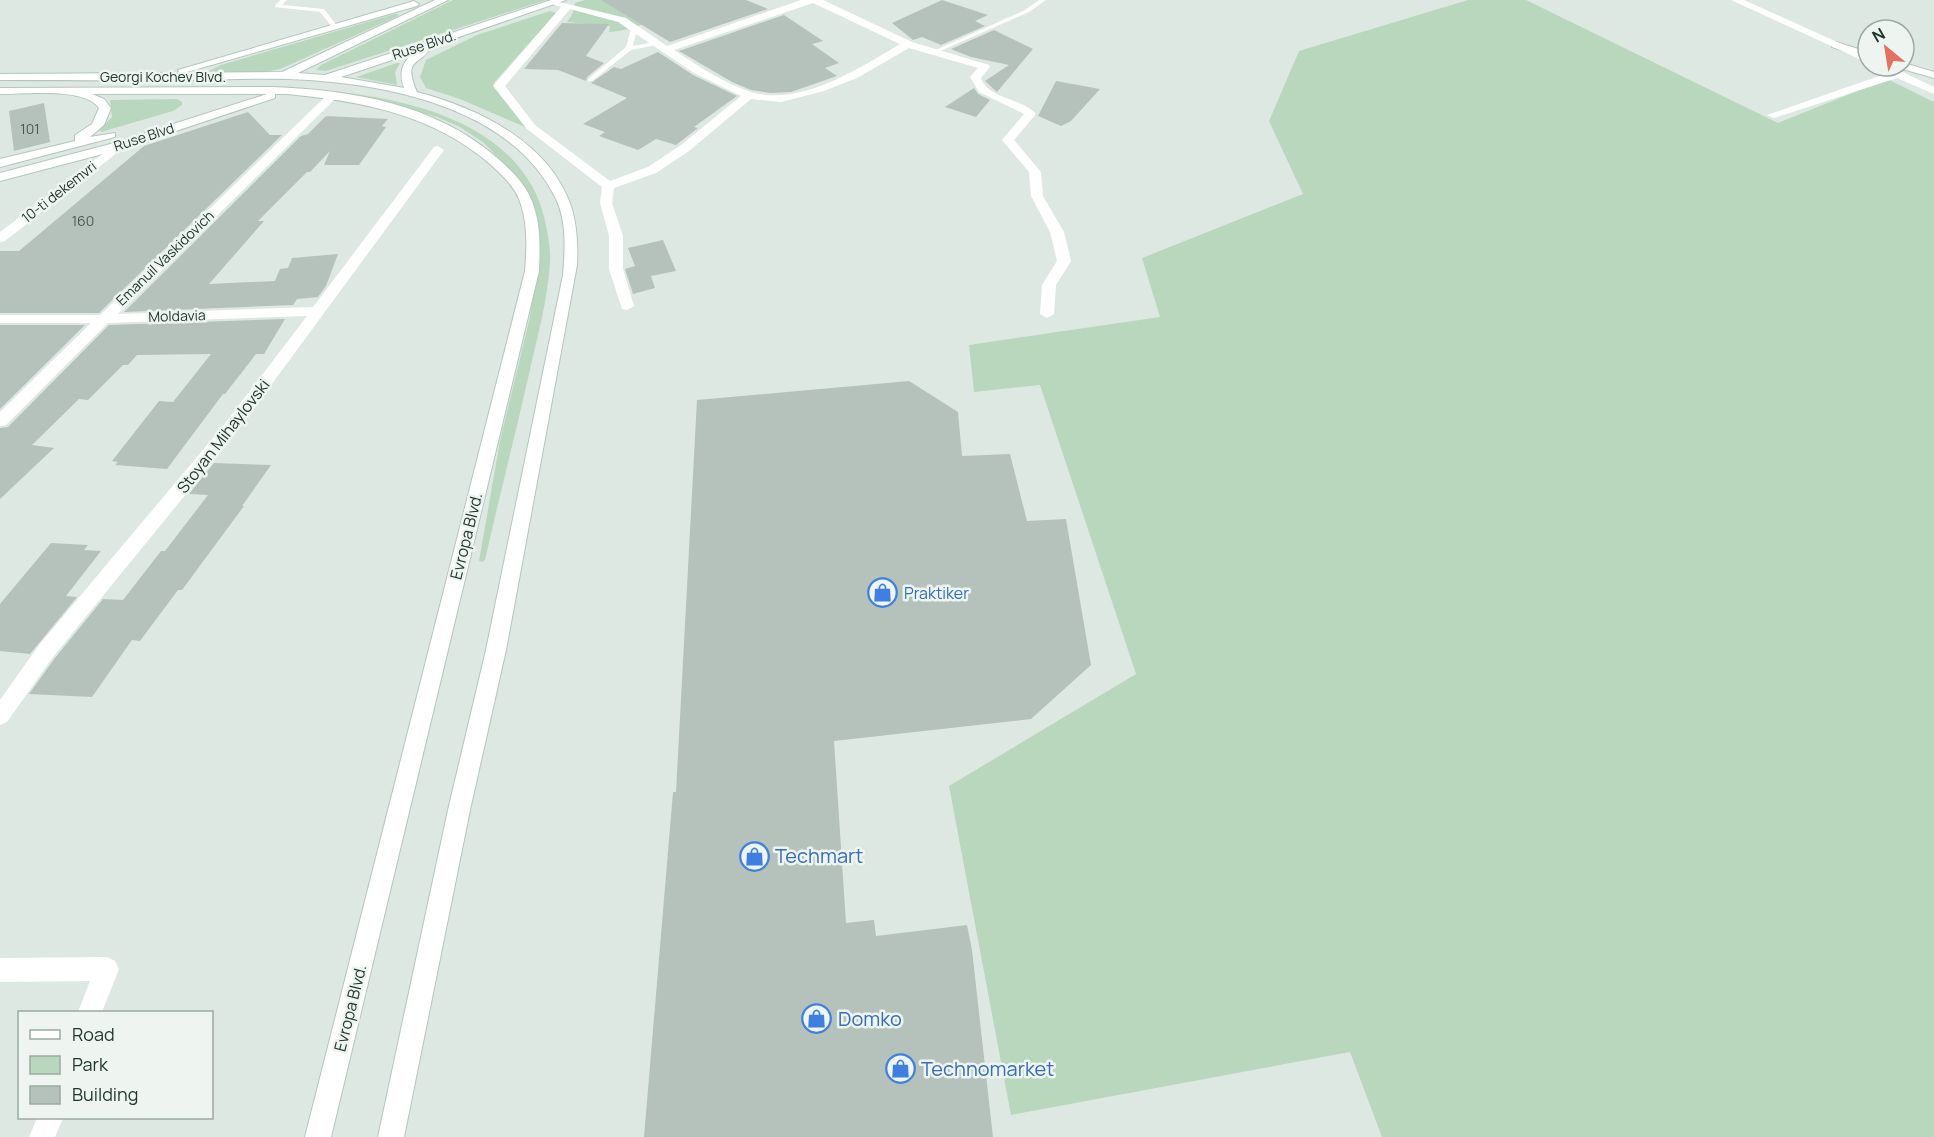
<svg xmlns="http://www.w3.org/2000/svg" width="1934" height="1137" viewBox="0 0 1934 1137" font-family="Manrope,sans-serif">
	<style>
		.green { fill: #b9d7bd }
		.building { fill: #b4c2bb }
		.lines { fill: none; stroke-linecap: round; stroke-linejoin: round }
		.secondary-casing { stroke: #b2c6bd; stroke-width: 2 }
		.lane { fill: #fff; fill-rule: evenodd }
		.street { fill: #fff; fill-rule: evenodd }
		.secondary { fill: #fff; fill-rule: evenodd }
		.labels { text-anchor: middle; stroke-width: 5; stroke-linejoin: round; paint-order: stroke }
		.far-street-label { font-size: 14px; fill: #21362e; stroke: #eef5f1 }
		.number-label { font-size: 14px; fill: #465951 }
		.street-label { font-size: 16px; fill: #21362e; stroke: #eef5f1 }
		.shop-label { font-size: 16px; fill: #366cbe; stroke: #eef5f1; text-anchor: start }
		.near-shop-label { font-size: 20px; fill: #366cbe; stroke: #eef5f1; text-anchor: start }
	</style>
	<rect width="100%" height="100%" fill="#dee8e2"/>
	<g class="green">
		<path d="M 453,0 L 546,0 L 326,71 L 316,70 L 321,65 Z"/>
		<path d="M 585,0 L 665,0 L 683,10 C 661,17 631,31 609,32 L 610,26 L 567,22 L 572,15 L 575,3 Z"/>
		<path d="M 1468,0 L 1526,0 L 1778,123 L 1887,79 L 1934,102 L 1934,1137 L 1382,1137 L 1350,1052 L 1011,1115 L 949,786 L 1136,674 L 1040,385 L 974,392 L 969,345 L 1160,317 L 1142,258 L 1303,194 L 1269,121 L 1299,51 Z"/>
		<path d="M 550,11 L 556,13 L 493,84 L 525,127 L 460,99 L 426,88 L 420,77 L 426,60 L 477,35 Z"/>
		<path d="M 395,14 L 399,14 L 396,17 L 280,69 L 261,73 L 209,71 L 221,65 Z"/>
		<path d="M 397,63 L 400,63 L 395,72 L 397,85 L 356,77 Z"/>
		<path d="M 330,91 C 416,99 527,127 546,225 C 548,237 551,249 550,262 C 548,299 537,338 529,374 C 515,436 499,498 485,560 L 482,562 L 479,561 L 500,441 L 529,321 L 539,264 L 513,173 L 484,143 L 460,127 L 437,117 L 370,98 L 328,92 Z"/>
		<path d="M 177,99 L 182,102 L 182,105 L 173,111 L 101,132 L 100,129 L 112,117 L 110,100 Z"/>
	</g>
	<g class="building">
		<path d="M 601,0 L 746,0 L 768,9 L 670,42 Z"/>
		<path d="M 942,0 L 988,15 L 975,21 L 985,26 L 941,45 L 922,37 L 913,40 L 892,23 Z"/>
		<path d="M 784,15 L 823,41 L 812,44 L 839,63 L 825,68 L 837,76 L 791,92 L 770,93 L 751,90 L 732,82 L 679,51 Z"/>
		<path d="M 562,23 L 609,24 L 586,56 L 604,63 L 587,77 L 586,81 L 558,70 L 524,69 Z"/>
		<path d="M 994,30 L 1033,49 L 997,92 L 985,81 L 1009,65 L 971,57 L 951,49 Z"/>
		<path d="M 658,52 L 693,75 L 737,96 L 694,127 L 698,128 L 676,145 L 656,139 L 638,150 L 599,136 L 605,132 L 583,124 L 627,98 L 591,83 L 614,67 L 621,69 Z"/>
		<path d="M 1056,81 L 1100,89 L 1071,121 L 1061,126 L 1038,116 Z"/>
		<path d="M 974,88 L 978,94 L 990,100 L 976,117 L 945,107 Z"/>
		<path d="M 44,103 L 50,142 L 14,151 L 9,111 Z"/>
		<path d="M 248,112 L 270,135 L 282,135 L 99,313 L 0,313 L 0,251 L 19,251 L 144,146 Z"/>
		<path d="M 326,116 L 388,119 L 382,126 L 386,127 L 359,165 L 324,165 L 330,151 L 310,172 L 307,172 L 258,221 L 264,221 L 209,284 L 275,281 L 280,269 L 288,268 L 292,258 L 338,254 L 326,286 L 318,297 L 297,299 L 293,305 L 124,312 L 301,136 L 308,134 Z"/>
		<path d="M 663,240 L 676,271 L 651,276 L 655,288 L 633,294 L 625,269 L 635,266 L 628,248 Z"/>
		<path d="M 285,319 L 264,354 L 256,354 L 225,394 L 223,394 L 167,469 L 115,465 L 118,462 L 112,461 L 159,401 L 173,402 L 211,354 L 137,355 L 128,365 L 123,365 L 88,400 L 79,399 L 32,445 L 54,448 L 0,499 L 0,428 L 8,427 L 109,325 Z"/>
		<path d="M 0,325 L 85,325 L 0,409 Z"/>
		<path d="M 909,381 L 958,412 L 962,456 L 1010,454 L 1027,521 L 1066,519 L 1091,665 L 1031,719 L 834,741 L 846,923 L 874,920 L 876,936 L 967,925 L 972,950 L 993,1137 L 644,1137 L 673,792 L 676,792 L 697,400 Z"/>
		<path d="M 214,463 L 271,465 L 242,506 L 244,506 L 182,590 L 178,590 L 140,641 L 132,640 L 92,697 L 29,694 L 55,658 L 103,599 L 123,600 L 161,551 L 165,551 L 208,495 L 189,494 Z"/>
		<path d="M 51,543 L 88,545 L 84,550 L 101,551 L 66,596 L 77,597 L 30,654 L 0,651 L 0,604 Z"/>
	</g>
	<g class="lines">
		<defs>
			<g id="secondary">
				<path d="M 435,0 L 448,0 L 298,73 L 325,75 L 551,0 L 566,0 L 430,47 C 424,65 401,56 417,92 C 478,108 549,142 571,206 C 577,225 578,245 577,265 L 506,650 L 470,810 L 404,1137 L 378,1137 L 448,810 L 486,650 L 563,275 C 565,250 567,222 556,199 C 514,111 397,86 309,80 C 267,77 224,80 182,80 C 121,81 61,80 0,80 L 0,74 L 282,72 ZM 413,53 C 401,64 399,74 404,88 L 341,77 Z"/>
				<path d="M 414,1 L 419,4 L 417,6 L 187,72 L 179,72 L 178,70 Z"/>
				<path d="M 1836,42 L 1868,52 L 1868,58 L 1832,47 L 1832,43 Z"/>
				<path d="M 1904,63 L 1934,72 L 1934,78 L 1899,68 L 1898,66 L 1904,66 Z"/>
				<path d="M 273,87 C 352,90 435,104 496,157 C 510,169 524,182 531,199 C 541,222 540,247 539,271 L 331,1137 L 305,1137 L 525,271 C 527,247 528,222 519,199 C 513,185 501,174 490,164 C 432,114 361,101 287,94 L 275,94 L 275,98 L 122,149 L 0,181 L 0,173 L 114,143 L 267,94 L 92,94 L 104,99 L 111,108 L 104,125 L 90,137 L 115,133 L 115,137 L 0,167 L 0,159 L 75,141 L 75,135 L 92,124 L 99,108 C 85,87 25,94 0,94 L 0,88 Z"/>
			</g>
		</defs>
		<use href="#secondary" class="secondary-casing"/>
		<g class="lane">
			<path d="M 281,0 L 287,0 L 282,5 L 324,9 L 338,27 L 333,28 L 320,12 L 275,7 L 275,5 Z"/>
			<path d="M 1039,0 L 1046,0 L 1029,12 L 936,53 L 931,52 L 1025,10 Z"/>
			<path d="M 634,27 L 637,29 L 633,46 L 655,42 L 658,44 L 657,45 L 631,50 L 592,81 L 588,81 L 588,79 L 626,47 L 631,29 Z"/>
		</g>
		<g class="street">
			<path d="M 551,0 L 626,18 L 667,46 L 801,0 L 823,0 L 912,42 L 989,65 L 990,67 L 981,78 C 988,99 1022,98 1036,114 L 1014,140 L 1041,172 L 1043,196 L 1064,232 L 1071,261 L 1056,285 L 1054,314 L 1047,318 L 1040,314 L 1042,285 L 1057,261 L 1050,232 L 1031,196 L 1029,172 L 1002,140 L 1024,114 L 979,92 L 970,77 L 978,68 L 909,48 L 857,78 L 824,91 L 781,102 L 751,99 L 689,151 L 656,173 L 614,188 L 612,203 L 623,236 L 623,269 L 634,306 L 627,310 L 622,309 L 609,269 L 609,236 L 600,203 L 602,187 L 527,129 L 493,86 L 561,7 L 552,4 ZM 813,3 L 900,44 C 860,68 800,107 751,92 C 724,83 698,66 674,50 ZM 570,9 L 618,22 L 694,73 L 741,96 L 681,145 L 648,167 L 610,181 L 535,125 L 505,86 Z"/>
			<path d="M 1731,0 L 1744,0 L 1868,56 L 1868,63 Z"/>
			<path d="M 1876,66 L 1890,66 L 1934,87 L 1934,94 L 1897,78 L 1777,117 L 1773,118 L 1767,115 L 1888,73 Z"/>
			<path d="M 331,94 L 337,97 L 335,99 L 118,314 L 313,307 L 434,147 L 438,146 L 444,150 L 235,434 L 53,657 L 7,722 L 0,725 L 0,700 L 39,645 L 223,426 L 307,316 L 108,323 L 6,425 L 0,426 L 0,412 L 91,323 L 0,323 L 0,315 L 100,315 L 327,95 Z"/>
			<path d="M 118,142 L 124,146 L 122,149 L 5,241 L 0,242 L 0,232 Z"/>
			<path d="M 107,957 L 115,961 L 119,969 L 102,1012 L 78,1012 L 90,981 L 0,982 L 0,958 Z"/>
			<path d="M 37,1118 L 63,1118 L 55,1137 L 29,1137 Z"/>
		</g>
		<use href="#secondary" class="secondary"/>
	</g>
	<defs>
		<symbol id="shop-ring" viewBox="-11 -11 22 22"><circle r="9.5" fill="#eef5f1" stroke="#3f7fe0" stroke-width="1.5"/><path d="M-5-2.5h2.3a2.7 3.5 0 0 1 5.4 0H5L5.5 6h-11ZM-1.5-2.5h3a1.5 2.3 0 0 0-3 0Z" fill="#3f7fe0"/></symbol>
	</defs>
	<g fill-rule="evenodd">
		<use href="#shop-ring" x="866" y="576" width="33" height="33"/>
		<use href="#shop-ring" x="738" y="840" width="33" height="33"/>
		<use href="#shop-ring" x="800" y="1002" width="33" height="33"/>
		<use href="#shop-ring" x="884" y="1052" width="33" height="33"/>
	</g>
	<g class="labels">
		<g class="far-street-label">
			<text transform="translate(424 45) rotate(-18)" y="5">Ruse Blvd.</text>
			<text x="163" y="82">Georgi Kochev Blvd.</text>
			<text transform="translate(144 137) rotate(-18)" y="5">Ruse Blvd</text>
			<text transform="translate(59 192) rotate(-38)" y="5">10-ti dekemvri</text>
			<text transform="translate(165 258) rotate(-44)" y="5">Emanuil Vaskidovich</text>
			<text transform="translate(177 316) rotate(-2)" y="5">Moldavia</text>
		</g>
		<g class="number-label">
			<text x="30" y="134">101</text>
			<text x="83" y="226">160</text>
		</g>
		<g class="street-label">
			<text transform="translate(223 436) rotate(-52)" y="6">Stoyan Mihaylovski</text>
			<text transform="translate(466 536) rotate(-76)" y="6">Evropa Blvd.</text>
			<text transform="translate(350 1008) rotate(-76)" y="6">Evropa Blvd.</text>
		</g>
		<g class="shop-label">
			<text x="904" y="599">Praktiker</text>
		</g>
		<g class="near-shop-label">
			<text x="775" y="863">Techmart</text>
			<text x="838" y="1026">Domko</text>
			<text x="921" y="1076">Technomarket</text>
		</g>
	</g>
	<rect x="18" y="1011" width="195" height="108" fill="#eef5f1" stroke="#9ca9a3" stroke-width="1.5"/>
	<rect x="30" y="1030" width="30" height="9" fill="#ffffff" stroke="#9ca9a3" stroke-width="1.5"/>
	<text x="72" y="1041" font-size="18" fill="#21362e">Road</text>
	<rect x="30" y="1056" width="30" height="18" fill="#b9d7bd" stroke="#9ca9a3" stroke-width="1.5"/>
	<text x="72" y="1071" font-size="18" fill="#21362e">Park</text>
	<rect x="30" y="1086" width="30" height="18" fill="#b4c2bb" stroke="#9ca9a3" stroke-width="1.5"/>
	<text x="72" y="1101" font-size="18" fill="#21362e">Building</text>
	<g transform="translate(1886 48) rotate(330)"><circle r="28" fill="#eef5f1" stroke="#9ca9a3" stroke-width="1.5"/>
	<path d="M0-4.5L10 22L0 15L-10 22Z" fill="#e37061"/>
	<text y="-9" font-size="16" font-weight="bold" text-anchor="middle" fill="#21362e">N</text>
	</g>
</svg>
